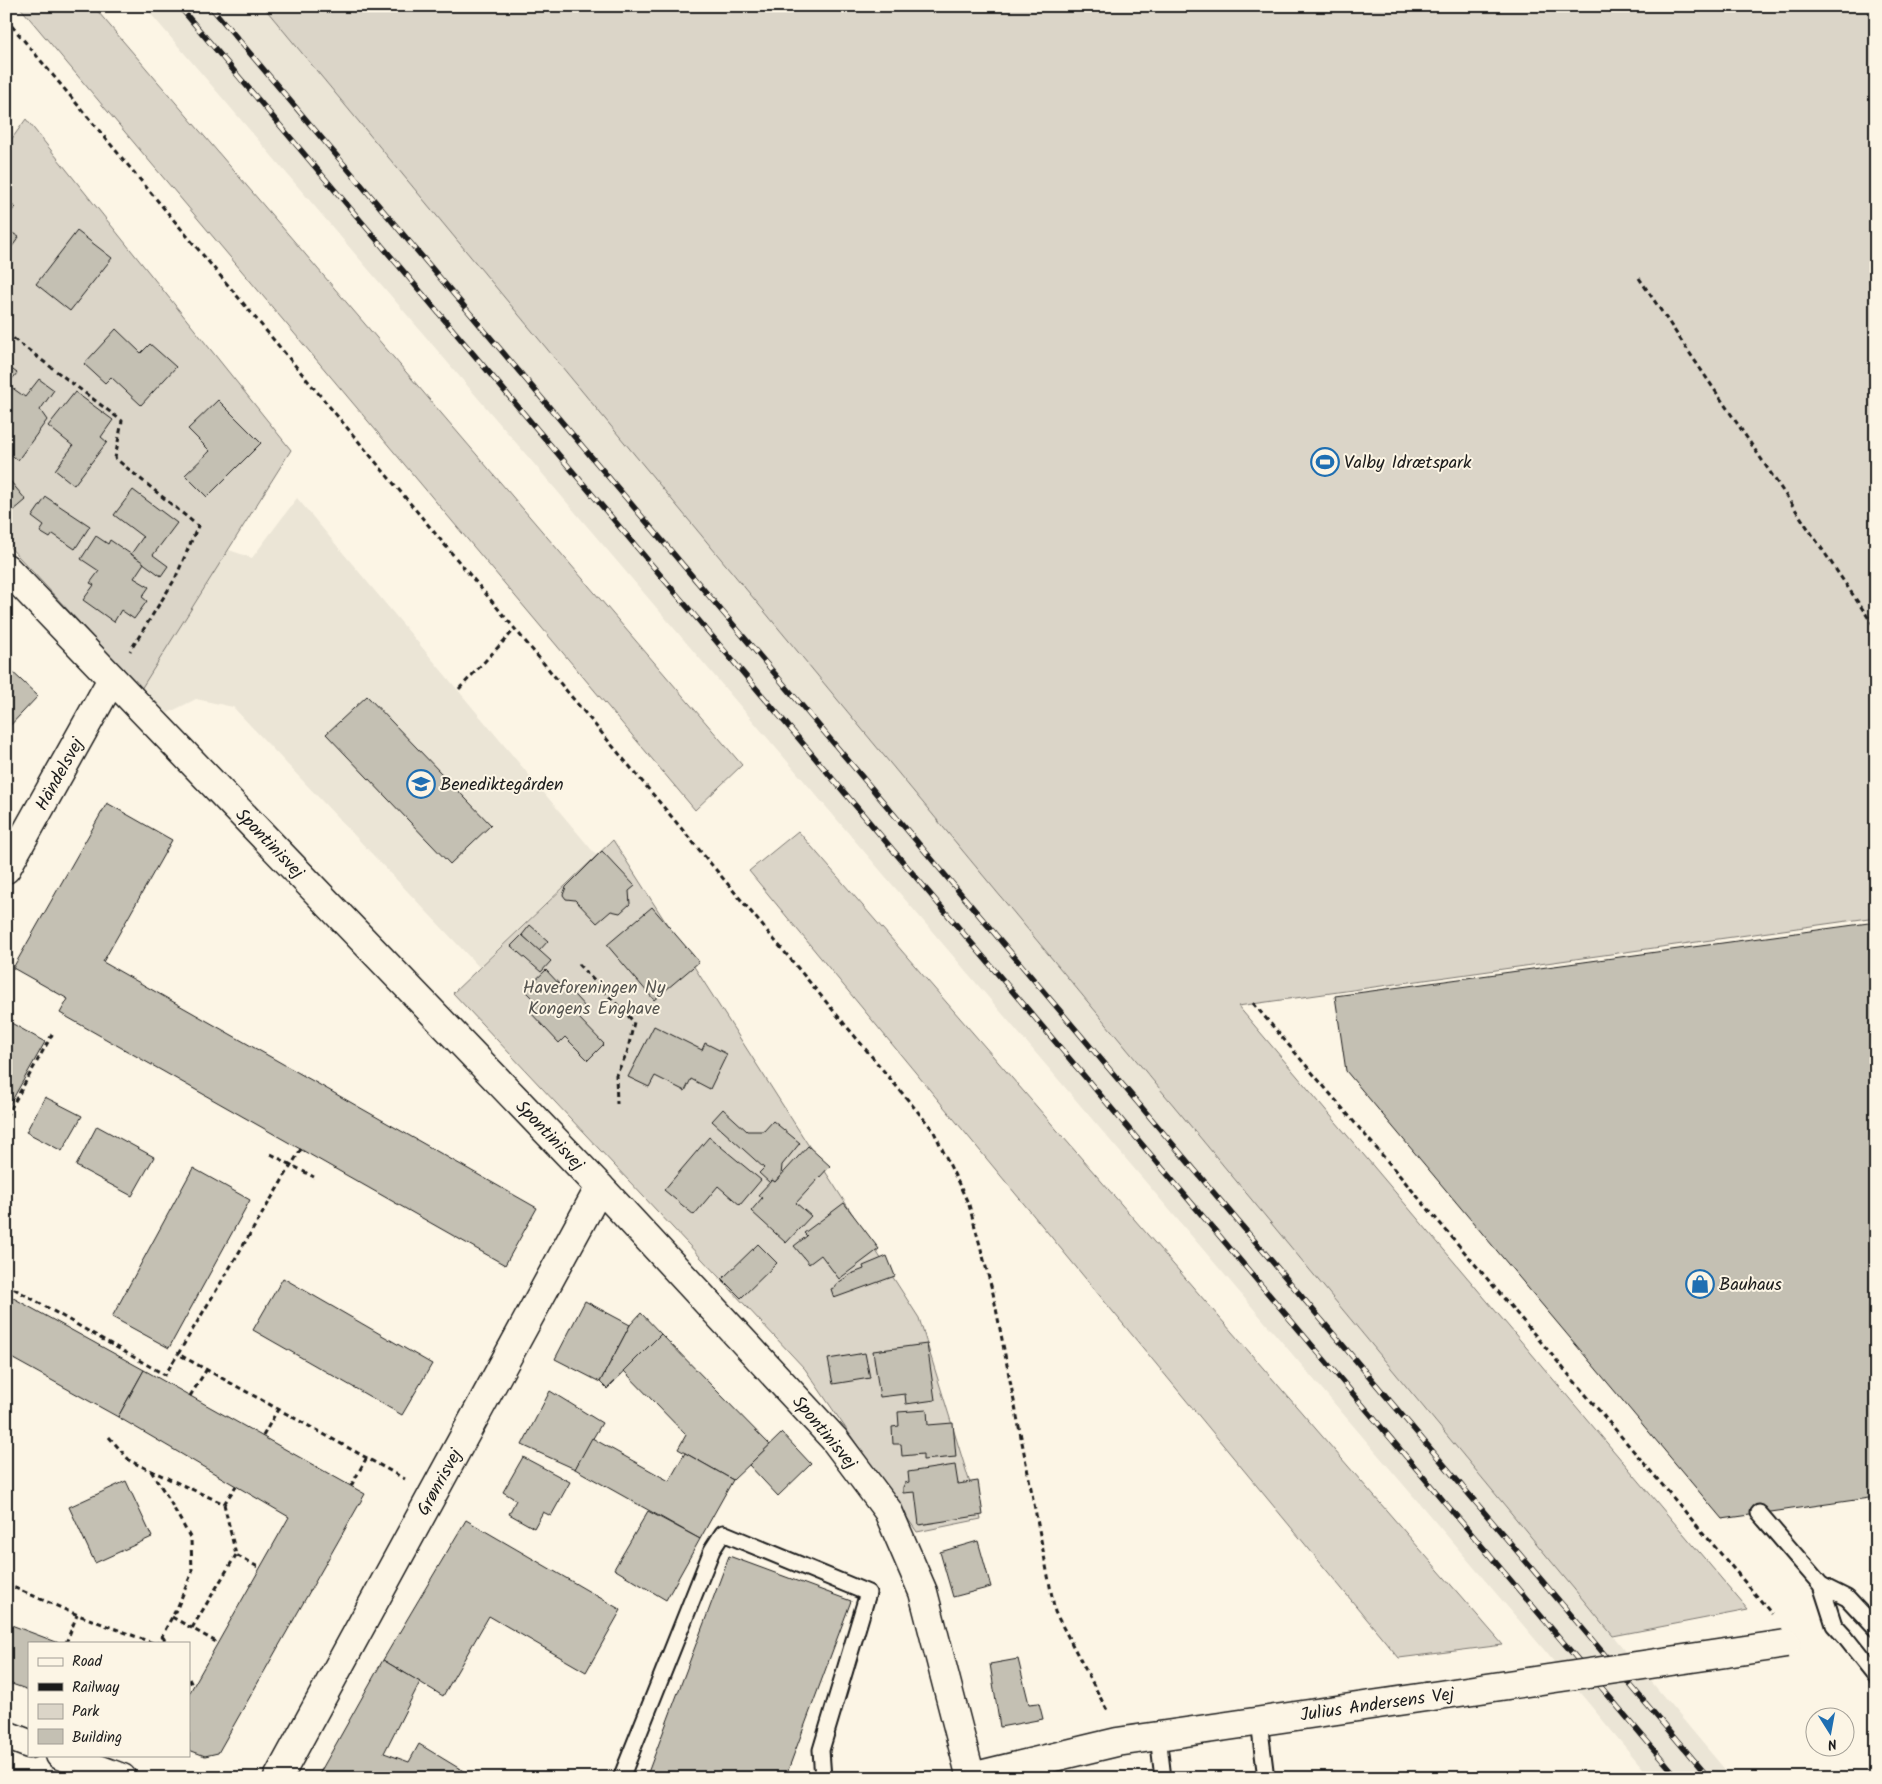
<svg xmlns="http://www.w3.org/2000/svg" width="1882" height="1784" viewBox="0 0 1882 1784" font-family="Kalam,sans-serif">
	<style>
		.built { fill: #ebe5d6 }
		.green { fill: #dbd5c8; stroke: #7c7872 }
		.building { fill: #c4c0b3; stroke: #1c1c1c }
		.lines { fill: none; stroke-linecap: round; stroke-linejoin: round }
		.lane-casing { stroke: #1c1c1c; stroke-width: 19 }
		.street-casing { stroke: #1c1c1c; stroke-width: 31 }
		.path { stroke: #1c1c1c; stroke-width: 3; stroke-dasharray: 5 4; stroke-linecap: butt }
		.lane { stroke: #fcf5e5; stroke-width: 15 }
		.street { stroke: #fcf5e5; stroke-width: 28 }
		.rail-casing { stroke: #1c1c1c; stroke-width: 5.5 }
		.rail { stroke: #fcf5e5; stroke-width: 4; stroke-dasharray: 11; stroke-linecap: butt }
		.street-bridge-casing { stroke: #1c1c1c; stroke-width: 31; stroke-linecap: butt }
		.street-bridge { stroke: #fcf5e5; stroke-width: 28 }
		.labels { text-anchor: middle; stroke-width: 4; stroke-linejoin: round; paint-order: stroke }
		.poi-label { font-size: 18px; fill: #1c1c1c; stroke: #fcf5e5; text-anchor: start }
		.street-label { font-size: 18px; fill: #1c1c1c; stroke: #fcf5e5 }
		.park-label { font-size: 18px; fill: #555450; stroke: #fcf5e5 }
	</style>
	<rect width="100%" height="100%" fill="#fcf5e5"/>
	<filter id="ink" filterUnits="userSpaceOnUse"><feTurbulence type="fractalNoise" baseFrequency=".02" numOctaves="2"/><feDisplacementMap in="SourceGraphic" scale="10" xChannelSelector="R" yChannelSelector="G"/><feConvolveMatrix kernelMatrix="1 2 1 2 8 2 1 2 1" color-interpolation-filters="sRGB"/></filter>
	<g filter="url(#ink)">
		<g class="built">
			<path d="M 144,6 L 263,6 L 1613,1636 L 1732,1778 L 1651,1778 L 1540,1645 Z"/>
			<path d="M 297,498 L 596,855 L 479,967 L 233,707 L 196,699 L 168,713 L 128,678 L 209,543 L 252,558 Z"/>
		</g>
		<g class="green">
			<path d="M 19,6 L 93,6 L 742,765 L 695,810 Z"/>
			<path d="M 263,6 L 1876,6 L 1876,917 L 1238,1006 L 1748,1610 L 1613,1636 Z"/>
			<path d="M 26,119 L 291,450 L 141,689 L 6,543 L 6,147 Z"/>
			<path d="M 798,831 L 1503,1645 L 1399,1658 L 749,871 Z"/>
			<path d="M 613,840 L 919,1318 L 981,1519 L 917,1532 L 805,1369 L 453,993 Z"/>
		</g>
		<g class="building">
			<path d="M 6,201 L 15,207 L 6,219 Z"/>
			<path d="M 6,229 L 19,237 L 6,255 Z"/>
			<path d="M 77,231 L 112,258 L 70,311 L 36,284 Z"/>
			<path d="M 116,329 L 141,353 L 150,344 L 176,367 L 141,405 L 111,377 L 105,383 L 84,364 Z"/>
			<path d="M 6,365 L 17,373 L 6,387 Z"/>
			<path d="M 39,379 L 54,390 L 40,410 L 47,420 L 18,460 L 6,451 L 6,393 L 11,387 L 25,397 Z"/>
			<path d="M 75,392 L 113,420 L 101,437 L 107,442 L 74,485 L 55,470 L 73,446 L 48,426 Z"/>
			<path d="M 218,400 L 261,443 L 207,497 L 185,475 L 210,451 L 188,429 Z"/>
			<path d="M 6,476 L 26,500 L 6,517 Z"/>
			<path d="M 133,490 L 177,523 L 153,555 L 168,566 L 161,576 L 131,554 L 143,537 L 114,515 Z"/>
			<path d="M 46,497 L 90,526 L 75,549 L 53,534 L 50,538 L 40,532 L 44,526 L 32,517 Z"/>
			<path d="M 96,536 L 108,544 L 110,540 L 144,563 L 134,578 L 149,587 L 142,597 L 147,601 L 134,619 L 121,610 L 114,622 L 83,600 L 94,585 L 90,583 L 99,571 L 81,559 Z"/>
			<path d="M 6,666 L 38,696 L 6,730 Z"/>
			<path d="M 367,696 L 491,825 L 450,864 L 326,734 Z"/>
			<path d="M 107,803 L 172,840 L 103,962 L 537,1208 L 505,1265 L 60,1013 L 68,999 L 13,968 Z"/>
			<path d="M 602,851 L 635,886 L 629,891 L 630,904 L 620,913 L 611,911 L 597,923 L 575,900 L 566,899 L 563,895 L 566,887 Z"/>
			<path d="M 652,907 L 699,962 L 654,1000 L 607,945 Z"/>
			<path d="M 1876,922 L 1876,1497 L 1722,1519 L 1346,1071 L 1335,996 Z"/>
			<path d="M 530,925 L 548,941 L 539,951 L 522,935 Z"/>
			<path d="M 522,935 L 551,961 L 541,972 L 511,946 Z"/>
			<path d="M 546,970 L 562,987 L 564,984 L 587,1009 L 578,1017 L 604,1044 L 588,1060 L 565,1037 L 559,1043 L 530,1012 L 539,1004 L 525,990 Z"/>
			<path d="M 6,1020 L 45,1042 L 6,1111 Z"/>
			<path d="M 654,1026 L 702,1050 L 705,1043 L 727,1054 L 710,1089 L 691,1079 L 685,1091 L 655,1076 L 649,1087 L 628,1077 Z"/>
			<path d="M 45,1097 L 82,1116 L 62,1151 L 26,1132 Z"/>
			<path d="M 723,1109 L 747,1131 L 764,1131 L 773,1121 L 800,1143 L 782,1165 L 781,1175 L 775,1182 L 772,1180 L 770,1183 L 759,1173 L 764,1168 L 712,1121 Z"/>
			<path d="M 97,1126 L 154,1157 L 132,1196 L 76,1166 Z"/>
			<path d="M 709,1137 L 761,1180 L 740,1205 L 718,1186 L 694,1215 L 664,1190 Z"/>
			<path d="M 808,1146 L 830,1166 L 796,1203 L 811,1216 L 786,1243 L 751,1211 L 762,1198 L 758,1195 L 772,1180 L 775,1182 Z"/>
			<path d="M 193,1168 L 250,1200 L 169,1348 L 112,1317 Z"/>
			<path d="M 844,1203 L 879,1249 L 839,1279 L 821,1255 L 809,1264 L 794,1246 L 807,1236 L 804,1233 Z"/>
			<path d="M 758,1244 L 777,1263 L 741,1298 L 722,1279 Z"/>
			<path d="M 887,1256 L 895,1276 L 834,1298 L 831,1289 L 835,1287 L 835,1285 L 851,1274 L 864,1269 L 863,1266 Z"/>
			<path d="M 283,1278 L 432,1364 L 402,1415 L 253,1330 Z"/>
			<path d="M 6,1294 L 144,1370 L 118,1417 L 6,1355 Z"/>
			<path d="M 585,1301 L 630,1325 L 600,1382 L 555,1359 Z"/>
			<path d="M 641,1313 L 661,1334 L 607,1389 L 600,1382 L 630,1325 Z"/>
			<path d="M 661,1334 L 770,1445 L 733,1480 L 678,1449 L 686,1435 L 624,1371 Z"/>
			<path d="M 927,1344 L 935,1400 L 906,1404 L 905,1394 L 880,1397 L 873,1351 Z"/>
			<path d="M 865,1353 L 870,1378 L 833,1384 L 828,1359 Z"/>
			<path d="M 144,1370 L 365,1494 L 218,1753 L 205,1756 L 189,1750 L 189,1691 L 190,1692 L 289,1517 L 118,1417 Z"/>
			<path d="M 550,1391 L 602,1423 L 575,1469 L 522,1445 Z"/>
			<path d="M 927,1410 L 928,1425 L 953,1423 L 956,1457 L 923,1460 L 923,1454 L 902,1456 L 901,1444 L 893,1444 L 892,1427 L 899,1426 L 898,1412 Z"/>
			<path d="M 782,1433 L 811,1464 L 778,1496 L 749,1465 Z"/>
			<path d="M 592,1438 L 669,1481 L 685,1453 L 733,1480 L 700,1539 L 575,1469 Z"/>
			<path d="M 523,1457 L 570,1482 L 551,1516 L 543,1512 L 534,1528 L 509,1514 L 516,1500 L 503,1492 Z"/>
			<path d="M 955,1465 L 958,1484 L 978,1481 L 983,1515 L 919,1525 L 915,1492 L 903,1493 L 903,1487 L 905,1483 L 909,1482 L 908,1472 Z"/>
			<path d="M 126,1481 L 152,1537 L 95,1563 L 69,1507 Z"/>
			<path d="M 648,1511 L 700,1539 L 666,1600 L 614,1569 Z"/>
			<path d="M 466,1520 L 621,1610 L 586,1672 L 489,1616 L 443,1696 L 383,1660 Z"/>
			<path d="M 978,1541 L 991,1587 L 953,1597 L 940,1552 Z"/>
			<path d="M 729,1556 L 851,1601 L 787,1773 L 802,1778 L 631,1778 L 633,1773 L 646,1778 Z"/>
			<path d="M 6,1623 L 59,1643 L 29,1643 L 29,1690 L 6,1682 Z"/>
			<path d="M 1018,1659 L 1029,1704 L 1039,1703 L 1043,1719 L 1000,1727 L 990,1664 Z"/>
			<path d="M 383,1660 L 420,1682 L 384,1753 L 409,1762 L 419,1744 L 475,1778 L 317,1778 Z"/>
		</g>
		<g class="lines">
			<defs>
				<g id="lane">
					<path d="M 1759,1513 L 1821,1585 L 1834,1625 L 1845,1637 L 1876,1676"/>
					<path d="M 1821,1585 L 1847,1598 L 1876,1629"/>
					<path d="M 1259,1722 L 1266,1778"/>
					<path d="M 1158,1736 L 1163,1778"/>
					<path d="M 621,1778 L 712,1550 L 723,1533 L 868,1593 L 821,1750 L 823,1778"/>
				</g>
				<g id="street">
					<path d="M 6,568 L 600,1187 L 834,1439 L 888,1511 L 923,1592 L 971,1778"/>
					<path d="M 6,869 L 112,679"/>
					<path d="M 6,1735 L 29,1744"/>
					<path d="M 60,1755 L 122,1778"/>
					<path d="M 971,1777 L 1117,1742 L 1426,1697"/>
					<path d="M 278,1778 L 600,1187"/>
				</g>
			</defs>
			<use href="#lane" class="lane-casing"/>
			<use href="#street" class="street-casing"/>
			<g class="path">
				<path d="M 6,19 L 933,1130 L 969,1205 L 993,1293 L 1055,1612 L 1108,1712"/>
				<path d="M 1639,278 L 1876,629"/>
				<path d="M 6,333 L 122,421 L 115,458 L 198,526 L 175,579 L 130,651"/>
				<path d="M 459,689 L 515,629"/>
				<path d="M 578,964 L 634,1022 L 627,1053 L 616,1075 L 617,1104"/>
				<path d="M 1253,1003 L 1772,1614"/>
				<path d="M 6,1117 L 54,1031"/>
				<path d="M 301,1149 L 178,1354 L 405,1479"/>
				<path d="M 271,1154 L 314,1177"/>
				<path d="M 6,1284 L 165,1375 L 178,1354"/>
				<path d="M 190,1396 L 207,1369"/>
				<path d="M 263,1436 L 278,1409"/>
				<path d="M 109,1437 L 130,1461 L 224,1504 L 236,1555 L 260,1568"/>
				<path d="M 151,1471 L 167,1496 L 191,1539 L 192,1572 L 178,1606 L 158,1643"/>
				<path d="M 351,1486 L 367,1457"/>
				<path d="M 224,1504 L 236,1486"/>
				<path d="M 6,1584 L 73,1613 L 153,1643"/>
				<path d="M 172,1617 L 218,1643"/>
				<path d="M 192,1628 L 236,1555"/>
				<path d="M 162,1636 L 167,1643"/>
				<path d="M 66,1643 L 77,1615"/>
				<path d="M 189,1679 L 193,1687"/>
			</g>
			<use href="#lane" class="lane"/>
			<use href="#street" class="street"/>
			<defs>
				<g id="rail">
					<path d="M 179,6 L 1678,1778"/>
					<path d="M 210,6 L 1709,1778"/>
				</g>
			</defs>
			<use href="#rail" class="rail-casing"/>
			<use href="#rail" class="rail"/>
			<defs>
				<path id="street-bridge" d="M 1426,1697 L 1786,1644"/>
			</defs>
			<use href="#street-bridge" class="street-bridge-casing"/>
			<use href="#street-bridge" class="street-bridge"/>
		</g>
	</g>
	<defs>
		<symbol id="stadium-ring" viewBox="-11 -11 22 22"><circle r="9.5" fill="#fcf5e5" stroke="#1f6fb2" stroke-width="1.5"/><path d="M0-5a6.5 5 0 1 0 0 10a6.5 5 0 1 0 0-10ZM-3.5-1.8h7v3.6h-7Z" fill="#1f6fb2"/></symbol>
		<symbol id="school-ring" viewBox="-11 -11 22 22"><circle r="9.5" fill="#fcf5e5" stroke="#1f6fb2" stroke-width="1.5"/><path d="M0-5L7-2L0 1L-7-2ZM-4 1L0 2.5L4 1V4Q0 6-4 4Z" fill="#1f6fb2"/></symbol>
		<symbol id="shop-ring" viewBox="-11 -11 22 22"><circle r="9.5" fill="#fcf5e5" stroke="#1f6fb2" stroke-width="1.5"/><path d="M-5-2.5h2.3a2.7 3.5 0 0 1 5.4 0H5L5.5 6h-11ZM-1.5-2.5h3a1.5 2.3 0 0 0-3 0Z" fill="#1f6fb2"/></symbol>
	</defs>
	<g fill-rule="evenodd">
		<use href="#stadium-ring" x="1309" y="446" width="32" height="32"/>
		<use href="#school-ring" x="405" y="768" width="32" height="32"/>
		<use href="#shop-ring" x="1684" y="1268" width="32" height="32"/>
	</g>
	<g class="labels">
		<g class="poi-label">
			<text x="1344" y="468">Valby Idrætspark</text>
			<text x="440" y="790">Benediktegården</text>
			<text x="1719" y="1290">Bauhaus</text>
		</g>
		<g class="street-label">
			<text transform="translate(59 774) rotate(-61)" y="6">Händelsvej</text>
			<text transform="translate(270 843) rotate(46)" y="6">Spontinisvej</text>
			<text transform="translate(550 1135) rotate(46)" y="6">Spontinisvej</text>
			<text transform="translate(825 1432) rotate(50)" y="6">Spontinisvej</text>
			<text transform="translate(439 1482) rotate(-61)" y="6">Grønrisvej</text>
			<text transform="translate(1377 1704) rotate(-8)" y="6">Julius Andersens Vej</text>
		</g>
		<g class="park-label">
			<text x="594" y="993">Haveforeningen Ny<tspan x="594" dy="21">Kongens Enghave</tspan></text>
		</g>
	</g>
	<rect width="1882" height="1784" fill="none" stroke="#fcf5e5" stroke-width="25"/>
	<rect x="12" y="12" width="1857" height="1759" fill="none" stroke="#1c1c1c" stroke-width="2" filter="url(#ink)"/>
	<rect x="28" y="1642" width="162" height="115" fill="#fcf5e5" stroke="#a29e95"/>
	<rect x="38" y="1658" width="25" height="8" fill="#fcf5e5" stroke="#a29e95"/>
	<text x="72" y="1666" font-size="15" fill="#1c1c1c">Road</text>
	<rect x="38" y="1683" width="25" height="8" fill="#1c1c1c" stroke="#a29e95"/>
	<text x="72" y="1692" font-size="15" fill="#1c1c1c">Railway</text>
	<rect x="38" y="1704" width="25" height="15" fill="#dbd5c8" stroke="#a29e95"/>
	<text x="72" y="1716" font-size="15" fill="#1c1c1c">Park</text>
	<rect x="38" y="1729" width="25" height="15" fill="#c4c0b3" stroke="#a29e95"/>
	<text x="72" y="1742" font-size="15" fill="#1c1c1c">Building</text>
	<g transform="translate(1830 1732) rotate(169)"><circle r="24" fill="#fcf5e5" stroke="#a29e95"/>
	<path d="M0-4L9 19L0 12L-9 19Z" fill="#1f6fb2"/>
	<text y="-8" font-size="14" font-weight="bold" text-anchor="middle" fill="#1c1c1c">N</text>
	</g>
</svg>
